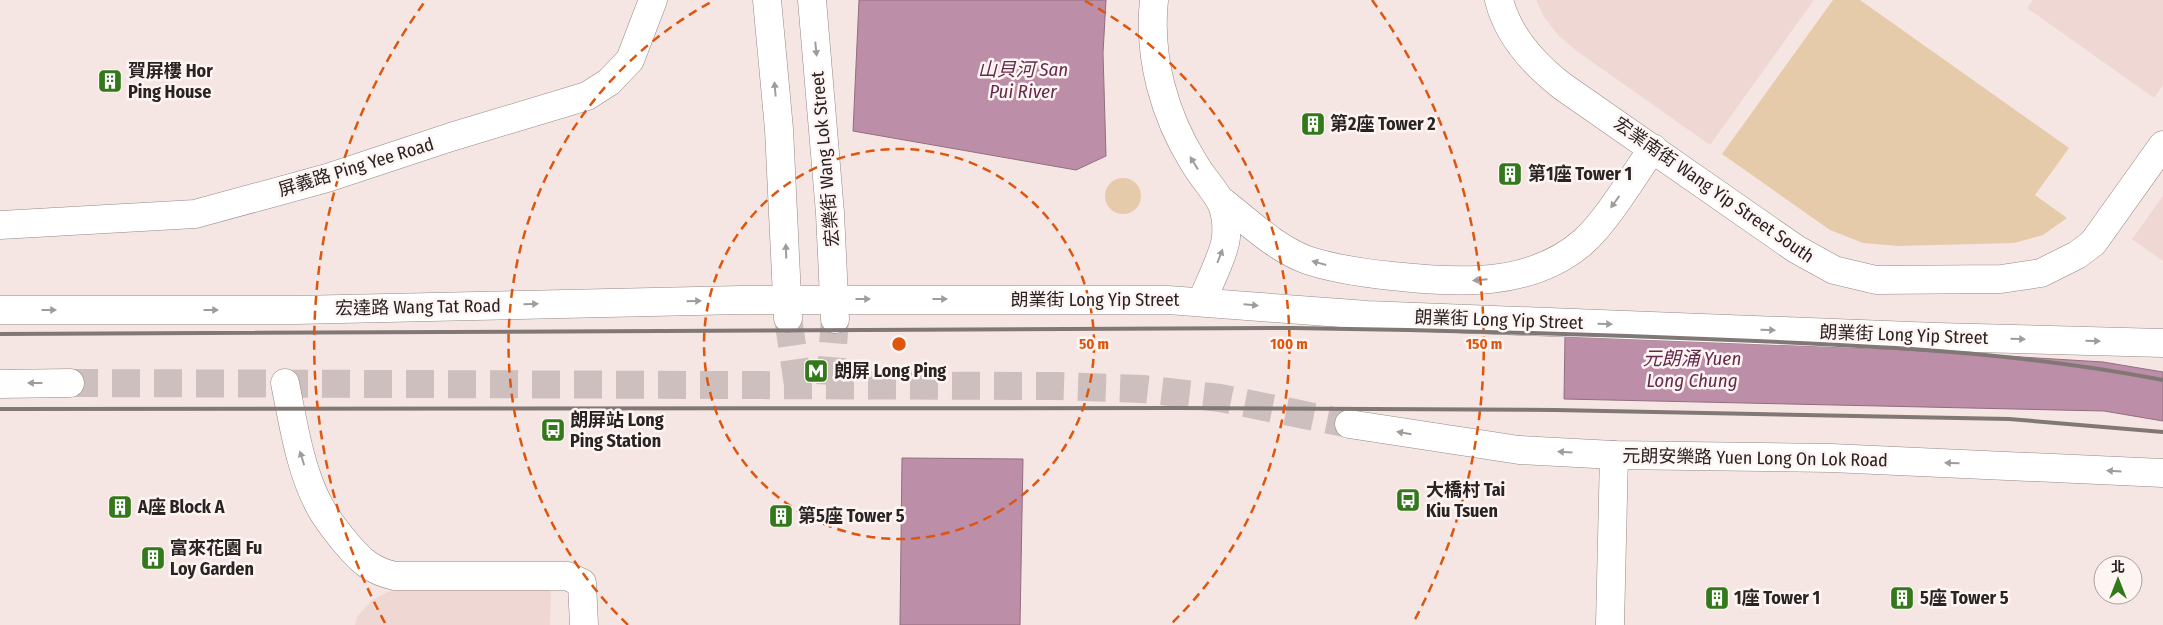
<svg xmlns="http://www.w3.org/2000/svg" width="2163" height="625" viewBox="0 0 2163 625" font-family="'Fira Sans Condensed','Noto Sans TC',sans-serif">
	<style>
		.built { fill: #efd8d4 }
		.green { fill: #e6cbaa }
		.water { fill: #bd8ea7; stroke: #916e7f }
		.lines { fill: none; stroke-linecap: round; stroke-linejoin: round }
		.secondary-tunnel { stroke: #ccbfbd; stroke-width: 28; stroke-dasharray: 28 14; stroke-linecap: butt }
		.primary-tunnel { stroke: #ccbfbd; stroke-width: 28; stroke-dasharray: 28 14; stroke-linecap: butt }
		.street-casing { stroke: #958885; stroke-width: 29 }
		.secondary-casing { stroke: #958885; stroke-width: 29 }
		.primary-casing { stroke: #958885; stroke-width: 29 }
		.street { stroke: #fff; stroke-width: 28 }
		.secondary { stroke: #fff; stroke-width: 28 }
		.primary { stroke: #fff; stroke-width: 28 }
		.rail { stroke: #817876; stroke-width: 4 }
		.oneway { fill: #9f9c9c }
		.ring { fill: none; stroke: #de560d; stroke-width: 2.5; stroke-dasharray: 9 6 }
		.labels { text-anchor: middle; stroke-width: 5; stroke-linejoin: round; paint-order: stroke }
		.poi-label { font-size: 18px; font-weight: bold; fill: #292423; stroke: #fef5f3; text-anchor: start }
		.street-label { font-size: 18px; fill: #292423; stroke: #fef5f3 }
		.water-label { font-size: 19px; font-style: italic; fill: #642a4d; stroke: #fef5f3 }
		.centre { fill: #de560d; stroke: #fef5f3; stroke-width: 2.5 }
		.ring-label { font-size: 15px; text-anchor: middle; font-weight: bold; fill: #de560d; stroke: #fef5f3; stroke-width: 5; stroke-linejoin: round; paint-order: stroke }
	</style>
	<rect width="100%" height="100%" fill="#f5e6e3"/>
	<g class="built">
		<path d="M 1536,0 L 1814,0 L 1710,145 L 1578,52 L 1559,36 L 1544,17 Z"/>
		<path d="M 2033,0 L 2163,0 L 2163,85 L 2154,98 L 2027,8 Z"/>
		<path d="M 2163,196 L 2163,261 L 2132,239 Z"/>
		<path d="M 392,590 L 551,590 L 550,625 L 355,625 L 357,617 L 372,600 Z"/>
	</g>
	<g class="green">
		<path d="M 1833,0 L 1860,0 L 2069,148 L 2035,195 L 2067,218 L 2043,235 L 2014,243 L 1898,246 L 1863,243 L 1830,230 L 1722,154 Z"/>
		<circle cx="1123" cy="196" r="18"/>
	</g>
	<g class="water">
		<path d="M 859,0 L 1106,0 L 1103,53 L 1106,156 L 1076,170 L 853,131 Z"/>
		<path d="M 1565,336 L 1692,337 L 2103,362 L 2163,372 L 2163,421 L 2104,411 L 1564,399 Z"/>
		<path d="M 902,458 L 1023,459 L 1020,625 L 900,625 Z"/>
	</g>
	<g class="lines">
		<g class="secondary-tunnel">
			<path d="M 788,318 L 798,385"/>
			<path d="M 830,385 L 835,319"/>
		</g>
		<path class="primary-tunnel" d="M 70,383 L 1055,386 L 1143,389 L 1220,398 L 1349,424"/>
		<defs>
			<g id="street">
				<path d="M 1499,0 C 1508,36 1534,64 1562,86 L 1796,249 L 1834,270 L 1876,280 L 2001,279 L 2041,273 L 2077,255 L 2093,243 L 2163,145"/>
				<path d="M 1223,202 C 1249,222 1275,248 1307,260 C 1334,269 1363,273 1392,276 C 1457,283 1530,288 1583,242 C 1607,221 1634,175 1653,148"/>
				<path d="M 0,225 L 195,214 L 327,178 L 451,137 L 587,96 L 609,82 L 630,60 L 653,0"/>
				<path d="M 285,383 C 293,422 300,470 319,505 C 326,519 336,531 346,543 C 361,561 372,571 395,576 L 567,576 L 582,583 L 584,625"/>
				<path d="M 1610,625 L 1614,455"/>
			</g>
			<g id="secondary">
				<path d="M 767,0 L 779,129 L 788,318"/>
				<path d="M 812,0 L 830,213 L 835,319"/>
				<path d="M 1154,0 C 1148,57 1164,115 1194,163 C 1211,192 1229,198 1226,237 C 1225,252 1208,286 1202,301"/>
			</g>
			<g id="primary">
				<path d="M 0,310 L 296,310 L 741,300 L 1168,300 L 1367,315 L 1937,337 L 2163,343"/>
				<path d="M 0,384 L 70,383"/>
				<path d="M 1349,424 L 1519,450 L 1614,455 L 1831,458 L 2163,473"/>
			</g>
		</defs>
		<use href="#street" class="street-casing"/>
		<use href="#secondary" class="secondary-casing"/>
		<use href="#primary" class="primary-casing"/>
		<use href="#street" class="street"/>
		<use href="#secondary" class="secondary"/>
		<use href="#primary" class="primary"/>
		<g class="rail">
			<path d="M 0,334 L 1292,328 C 1439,330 1585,334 1731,340 C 1876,346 2020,352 2163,380"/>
			<path d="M 0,409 L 1177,408 L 1555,410 L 2009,419 L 2163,432"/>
		</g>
	</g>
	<defs><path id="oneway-solid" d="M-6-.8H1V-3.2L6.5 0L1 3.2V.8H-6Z" transform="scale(1.25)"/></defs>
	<g class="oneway">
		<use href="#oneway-solid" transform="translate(816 49) rotate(84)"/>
		<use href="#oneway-solid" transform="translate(775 89) rotate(-95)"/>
		<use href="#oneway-solid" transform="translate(1194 163) rotate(-122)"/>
		<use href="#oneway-solid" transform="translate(1615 202) rotate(126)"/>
		<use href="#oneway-solid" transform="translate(786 251) rotate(-92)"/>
		<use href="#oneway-solid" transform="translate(1220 256) rotate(-69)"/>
		<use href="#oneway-solid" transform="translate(1319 263) rotate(-164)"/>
		<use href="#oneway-solid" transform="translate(1480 280) rotate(175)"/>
		<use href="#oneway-solid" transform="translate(863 299)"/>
		<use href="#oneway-solid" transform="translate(940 299)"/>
		<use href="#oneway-solid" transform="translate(694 301) rotate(-1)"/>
		<use href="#oneway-solid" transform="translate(531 304) rotate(-1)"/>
		<use href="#oneway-solid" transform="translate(1251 305) rotate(5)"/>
		<use href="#oneway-solid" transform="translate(49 310)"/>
		<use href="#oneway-solid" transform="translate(211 310)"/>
		<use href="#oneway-solid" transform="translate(1605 324) rotate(2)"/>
		<use href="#oneway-solid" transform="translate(1768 330) rotate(2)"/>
		<use href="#oneway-solid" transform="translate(2018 339) rotate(1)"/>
		<use href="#oneway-solid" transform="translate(2093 341) rotate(2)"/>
		<use href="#oneway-solid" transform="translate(35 383) rotate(180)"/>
		<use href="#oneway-solid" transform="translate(1404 433) rotate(-170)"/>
		<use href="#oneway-solid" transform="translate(1565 452) rotate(-177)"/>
		<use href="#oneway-solid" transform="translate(302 458) rotate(-107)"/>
		<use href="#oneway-solid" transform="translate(1952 463) rotate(-178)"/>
		<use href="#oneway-solid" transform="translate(2114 471) rotate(-177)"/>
	</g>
	<g class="ring">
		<circle cx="899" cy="344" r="195"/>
		<path d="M628 625A390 390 0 0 1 713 1M1085 1A390 390 0 0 1 1170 625"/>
		<path d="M385 623A585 585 0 0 1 426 0M1372 0A585 585 0 0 1 1413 623"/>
	</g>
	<defs>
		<symbol id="building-square" viewBox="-11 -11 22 22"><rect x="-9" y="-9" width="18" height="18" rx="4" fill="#33791b" stroke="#fef5f3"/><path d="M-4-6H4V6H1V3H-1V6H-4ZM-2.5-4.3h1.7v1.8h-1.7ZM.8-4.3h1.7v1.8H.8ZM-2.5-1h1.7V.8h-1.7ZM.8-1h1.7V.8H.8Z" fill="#fff"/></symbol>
		<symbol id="metro-square" viewBox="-11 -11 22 22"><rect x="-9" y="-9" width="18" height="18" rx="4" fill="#33791b" stroke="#fef5f3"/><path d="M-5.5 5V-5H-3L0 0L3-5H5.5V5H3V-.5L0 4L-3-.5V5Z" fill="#fff"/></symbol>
		<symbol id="bus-square" viewBox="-11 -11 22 22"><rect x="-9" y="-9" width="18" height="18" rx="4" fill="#33791b" stroke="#fef5f3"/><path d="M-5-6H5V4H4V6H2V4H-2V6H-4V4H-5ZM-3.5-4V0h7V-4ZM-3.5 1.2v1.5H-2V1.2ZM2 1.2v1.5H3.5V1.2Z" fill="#fff"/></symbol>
	</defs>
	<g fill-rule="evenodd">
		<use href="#building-square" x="96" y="67" width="28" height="28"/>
		<use href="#building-square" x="1299" y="110" width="28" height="28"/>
		<use href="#building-square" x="1496" y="160" width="28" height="28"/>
		<use href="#metro-square" x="802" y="357" width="28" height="28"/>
		<use href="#bus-square" x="539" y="416" width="28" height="28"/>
		<use href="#bus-square" x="1394" y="486" width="28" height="28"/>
		<use href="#building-square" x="106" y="493" width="28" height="28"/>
		<use href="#building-square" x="767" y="502" width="28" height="28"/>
		<use href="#building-square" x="139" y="544" width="28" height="28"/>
		<use href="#building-square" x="1703" y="584" width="28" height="28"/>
		<use href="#building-square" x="1888" y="584" width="28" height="28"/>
	</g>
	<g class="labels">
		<g class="poi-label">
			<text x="128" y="77">賀屏樓 Hor<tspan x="128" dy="21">Ping House</tspan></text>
			<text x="1330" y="130">第2座 Tower 2</text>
			<text x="1528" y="180">第1座 Tower 1</text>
			<text x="834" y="377">朗屏 Long Ping</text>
			<text x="570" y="426">朗屏站 Long<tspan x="570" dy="21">Ping Station</tspan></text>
			<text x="1426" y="496">大橋村 Tai<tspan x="1426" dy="21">Kiu Tsuen</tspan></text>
			<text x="138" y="513">A座 Block A</text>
			<text x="798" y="522">第5座 Tower 5</text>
			<text x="170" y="554">富來花園 Fu<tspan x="170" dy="21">Loy Garden</tspan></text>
			<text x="1734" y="604">1座 Tower 1</text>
			<text x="1920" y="604">5座 Tower 5</text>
		</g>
		<g class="street-label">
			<text transform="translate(825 159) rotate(-95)" y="6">宏樂街 Wang Lok Street</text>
			<text transform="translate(356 167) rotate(-17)" y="6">屏義路 Ping Yee Road</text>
			<text transform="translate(1714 190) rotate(35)" y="6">宏業南街 Wang Yip Street South</text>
			<text x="1095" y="306">朗業街 Long Yip Street</text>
			<text transform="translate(418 307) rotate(-1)" y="6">宏達路 Wang Tat Road</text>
			<text transform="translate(1499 320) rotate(2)" y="6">朗業街 Long Yip Street</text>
			<text transform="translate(1904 335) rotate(2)" y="6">朗業街 Long Yip Street</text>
			<text transform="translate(1755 458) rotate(1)" y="6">元朗安樂路 Yuen Long On Lok Road</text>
		</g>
		<g class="water-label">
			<text x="1023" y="76">山貝河 San<tspan x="1023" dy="22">Pui River</tspan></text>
			<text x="1692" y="365">元朗涌 Yuen<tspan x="1692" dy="22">Long Chung</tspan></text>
		</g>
	</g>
	<circle cx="899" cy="344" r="8" class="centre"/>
	<g class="ring-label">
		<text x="1094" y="349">50 m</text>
		<text x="1289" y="349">100 m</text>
		<text x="1484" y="349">150 m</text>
	</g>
	<g transform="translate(2118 580)"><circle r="24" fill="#fef5f3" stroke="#a9a1a0"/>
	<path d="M0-4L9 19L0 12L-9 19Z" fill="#33791b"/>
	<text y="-8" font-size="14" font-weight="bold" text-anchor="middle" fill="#292423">北</text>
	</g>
</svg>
